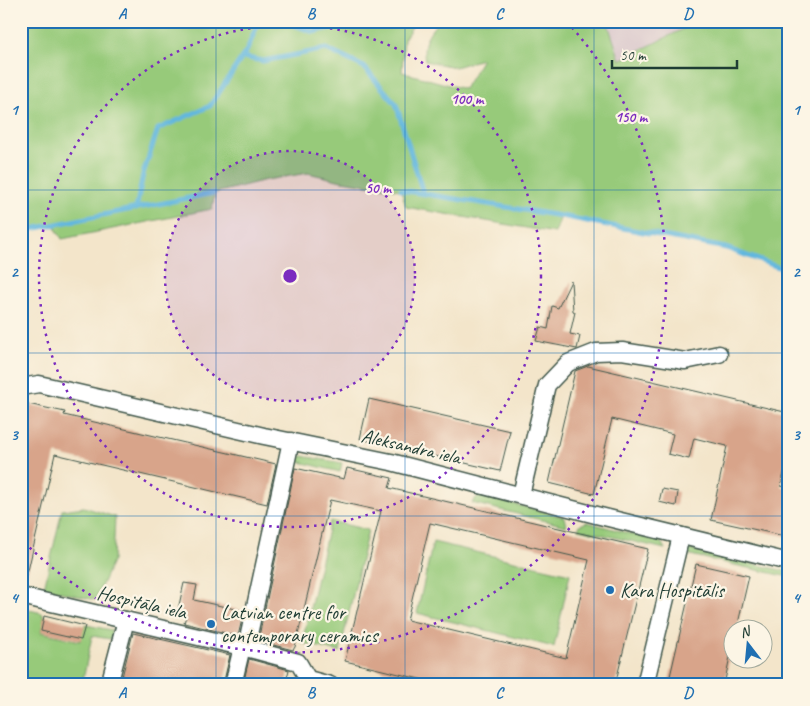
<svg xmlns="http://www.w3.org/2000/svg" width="810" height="706" viewBox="0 0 810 706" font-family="Caveat,sans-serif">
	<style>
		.industrial { fill: #d2bdc6 }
		.green { fill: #97ca7a; stroke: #5b8457 }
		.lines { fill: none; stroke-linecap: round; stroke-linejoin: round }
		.stream { stroke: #62b7de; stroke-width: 5 }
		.building { fill: #d8a48a; fill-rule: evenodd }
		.minor-casing { stroke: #3f564a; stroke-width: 19 }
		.minor { stroke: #fff; stroke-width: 16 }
		.grid { fill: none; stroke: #1f6fb2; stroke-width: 1; stroke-opacity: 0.55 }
		.ring { fill: none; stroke: #7b2cbf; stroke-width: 2.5; stroke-dasharray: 2.5 5 }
		.poi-dot { fill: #1f6fb2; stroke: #fcf5e5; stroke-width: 2 }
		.labels { text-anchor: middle; stroke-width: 4.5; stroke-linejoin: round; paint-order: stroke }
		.street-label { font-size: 20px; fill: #1f3d34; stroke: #fcf5e5 }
		.poi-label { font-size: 20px; fill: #1f3d34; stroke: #fcf5e5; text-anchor: start }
		.centre { fill: #7b2cbf; stroke: #fcf5e5; stroke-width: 2.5 }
		.ring-label { font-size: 15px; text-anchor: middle; font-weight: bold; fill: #7b2cbf; stroke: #fcf5e5; stroke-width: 4.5; stroke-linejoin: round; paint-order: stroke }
		.neatline { fill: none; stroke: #1f6fb2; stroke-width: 2 }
		.grid-label { font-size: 16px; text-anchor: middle; font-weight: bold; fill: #1f6fb2 }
	</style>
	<rect width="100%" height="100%" fill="#fcf5e5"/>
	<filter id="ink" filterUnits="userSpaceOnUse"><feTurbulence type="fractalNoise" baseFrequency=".02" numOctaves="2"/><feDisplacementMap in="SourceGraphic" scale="10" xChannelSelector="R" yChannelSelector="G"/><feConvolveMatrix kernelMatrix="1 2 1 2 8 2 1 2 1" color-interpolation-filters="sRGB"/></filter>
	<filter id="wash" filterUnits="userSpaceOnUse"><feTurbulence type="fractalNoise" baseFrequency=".0096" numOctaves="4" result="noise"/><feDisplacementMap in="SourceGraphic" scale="20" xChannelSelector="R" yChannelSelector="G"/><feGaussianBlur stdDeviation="1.12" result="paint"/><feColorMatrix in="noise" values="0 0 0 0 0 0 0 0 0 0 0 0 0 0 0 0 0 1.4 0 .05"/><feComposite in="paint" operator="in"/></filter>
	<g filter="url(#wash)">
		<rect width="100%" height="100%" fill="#f3e5ca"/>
		<path class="industrial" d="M 607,21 L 700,21 L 620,60 Z"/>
		<g class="green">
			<path d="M 21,21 L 416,21 L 404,39 L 402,72 L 464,89 L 482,59 L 455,67 L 425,61 C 422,43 427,34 439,21 L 607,21 L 620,60 L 700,21 L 789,21 L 789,271 L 726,248 L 561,216 L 555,233 L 406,207 L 401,190 L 342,181 L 308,173 L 266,180 L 215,193 L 212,209 L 62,239 L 54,225 L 21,231 Z"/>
			<path d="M 302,456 L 342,463 L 340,472 L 296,461 Z"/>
			<path d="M 483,496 L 564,517 L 566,526 L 472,503 L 476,498 Z"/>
			<path d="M 84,507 L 115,517 L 113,560 L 95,600 L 44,588 L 62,510 Z"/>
			<path d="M 330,521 L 368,530 L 340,652 L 302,643 Z"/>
			<path d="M 587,522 L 661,542 L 665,549 L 578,529 L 580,525 Z"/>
			<path d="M 433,542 L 570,574 L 554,647 L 417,613 Z"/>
			<path d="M 688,549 L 789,572 L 789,577 L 686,554 Z"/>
			<path d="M 21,608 L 42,613 L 44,618 L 41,632 L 80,641 L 83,627 L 86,625 L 111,630 L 112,635 L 110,639 L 92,636 L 82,685 L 21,685 Z"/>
		</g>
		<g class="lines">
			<g class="stream">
				<path d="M 283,21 L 313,32 L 358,21"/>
				<path d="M 242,57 L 263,61 L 326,49 L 364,67 L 396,104 L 423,193"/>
				<path d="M 401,190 L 561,216 L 726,248 L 789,271"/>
				<path d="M 136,209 L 143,174 L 158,129 L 210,106 L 247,50 L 259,21"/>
				<path d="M 21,231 L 214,193"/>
			</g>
		</g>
		<g id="blocks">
			<g class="building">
				<path d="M 571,281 L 573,311 L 575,312 L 570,334 L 580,336 L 577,349 L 536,341 L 540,327 L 548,329 L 552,306 L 558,308 Z"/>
				<path d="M 588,366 L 789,413 L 789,460 L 787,460 L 781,486 L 789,488 L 789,537 L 711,520 L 727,446 L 694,438 L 689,459 L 668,454 L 673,434 L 612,419 L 594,494 L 549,483 L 575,371 Z"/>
				<path d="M 369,399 L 510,431 L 500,471 L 360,439 Z"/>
				<path d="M 23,403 L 65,412 L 64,415 L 276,464 L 267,504 L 55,454 L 27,575 L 21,574 L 21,411 Z"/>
				<path d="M 295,468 L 344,479 L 347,468 L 392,478 L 389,488 L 648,549 L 615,685 L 445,685 L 345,661 L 381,511 L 330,500 L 295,647 L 293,650 L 258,641 ZM 430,523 L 589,560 L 566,658 L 407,620 Z"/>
				<path d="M 662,489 L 678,492 L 676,506 L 659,502 Z"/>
				<path d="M 696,564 L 749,576 L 737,628 L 732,628 L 732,647 L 724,685 L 668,685 Z"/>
				<path d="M 184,583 L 197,585 L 194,600 L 244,611 L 238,636 L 184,623 L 186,616 L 177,614 Z"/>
				<path d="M 44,616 L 85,626 L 81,640 L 41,631 Z"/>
				<path d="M 133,633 L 230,655 L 223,685 L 188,685 L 165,680 L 164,685 L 120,685 Z"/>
				<path d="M 249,659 L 289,670 L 285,685 L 243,685 Z"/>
			</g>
		</g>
	</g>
	<g filter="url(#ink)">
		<use href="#blocks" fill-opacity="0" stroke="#3f564a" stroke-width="1"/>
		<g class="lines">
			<defs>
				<g id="minor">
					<path d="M 21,387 L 39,384 L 264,436 L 391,462 L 596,515 L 789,562"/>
					<path d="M 521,495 L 547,385 L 568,363 L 596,352 L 622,351 L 685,361 L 719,354"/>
					<path d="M 21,596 L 246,648 L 298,662 L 308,679 L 330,685"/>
					<path d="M 246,648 L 291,441"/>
					<path d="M 109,685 L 126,620"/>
					<path d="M 233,685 L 242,647"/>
					<path d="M 645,685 L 681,536"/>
				</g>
			</defs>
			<use href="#minor" class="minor-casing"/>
			<use href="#minor" class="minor"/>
		</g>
	</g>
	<path class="grid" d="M 216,21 L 216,685M 405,21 L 405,685M 594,21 L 594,685M 21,190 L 789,190M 21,353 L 789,353M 21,516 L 789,516"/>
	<circle cx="290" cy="276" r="125" fill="#7b2cbf" fill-opacity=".12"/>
	<g class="ring">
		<circle cx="290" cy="276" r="125"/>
		<circle cx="290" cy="276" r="251"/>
		<path d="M567 22A376 376 0 0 1 22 540"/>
	</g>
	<g class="poi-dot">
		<circle cx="610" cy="590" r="5"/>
		<circle cx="211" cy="624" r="5"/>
	</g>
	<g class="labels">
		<g class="street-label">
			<text transform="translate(411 446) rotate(13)" y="7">Aleksandra iela</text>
			<text transform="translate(142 602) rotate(13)" y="7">Hospitāļa iela</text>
		</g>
		<g class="poi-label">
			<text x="620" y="597">Kara Hospitālis</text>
			<text x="221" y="619">Latvian centre for<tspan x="221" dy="23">contemporary ceramics</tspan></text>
		</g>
	</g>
	<circle cx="290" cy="276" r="8" class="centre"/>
	<g class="ring-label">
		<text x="467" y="104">100 m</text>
		<text x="631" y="122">150 m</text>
		<text x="378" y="193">50 m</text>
	</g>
	<rect width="810" height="706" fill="none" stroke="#fcf5e5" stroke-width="55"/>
	<g transform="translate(748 644) rotate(344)"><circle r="24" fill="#fcf5e5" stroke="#a4ab9e"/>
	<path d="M0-4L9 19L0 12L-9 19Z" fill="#1f6fb2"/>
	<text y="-8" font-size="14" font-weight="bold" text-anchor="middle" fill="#1f3d34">N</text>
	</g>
	<path d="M612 60v8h125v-8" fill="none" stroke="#1f3d34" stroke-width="2.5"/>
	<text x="620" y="60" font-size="15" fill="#1f3d34" stroke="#fcf5e5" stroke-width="4" paint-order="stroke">50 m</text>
	<rect x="28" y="28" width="754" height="650" class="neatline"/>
	<g class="grid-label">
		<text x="122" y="19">A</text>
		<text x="311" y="19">B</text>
		<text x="499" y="19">C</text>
		<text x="688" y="19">D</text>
		<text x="14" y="115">1</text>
		<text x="796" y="115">1</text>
		<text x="14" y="277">2</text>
		<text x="796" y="277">2</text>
		<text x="14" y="440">3</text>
		<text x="796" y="440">3</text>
		<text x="14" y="603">4</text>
		<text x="796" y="603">4</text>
		<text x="122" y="698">A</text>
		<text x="311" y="698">B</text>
		<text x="499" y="698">C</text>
		<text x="688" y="698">D</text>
	</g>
</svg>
